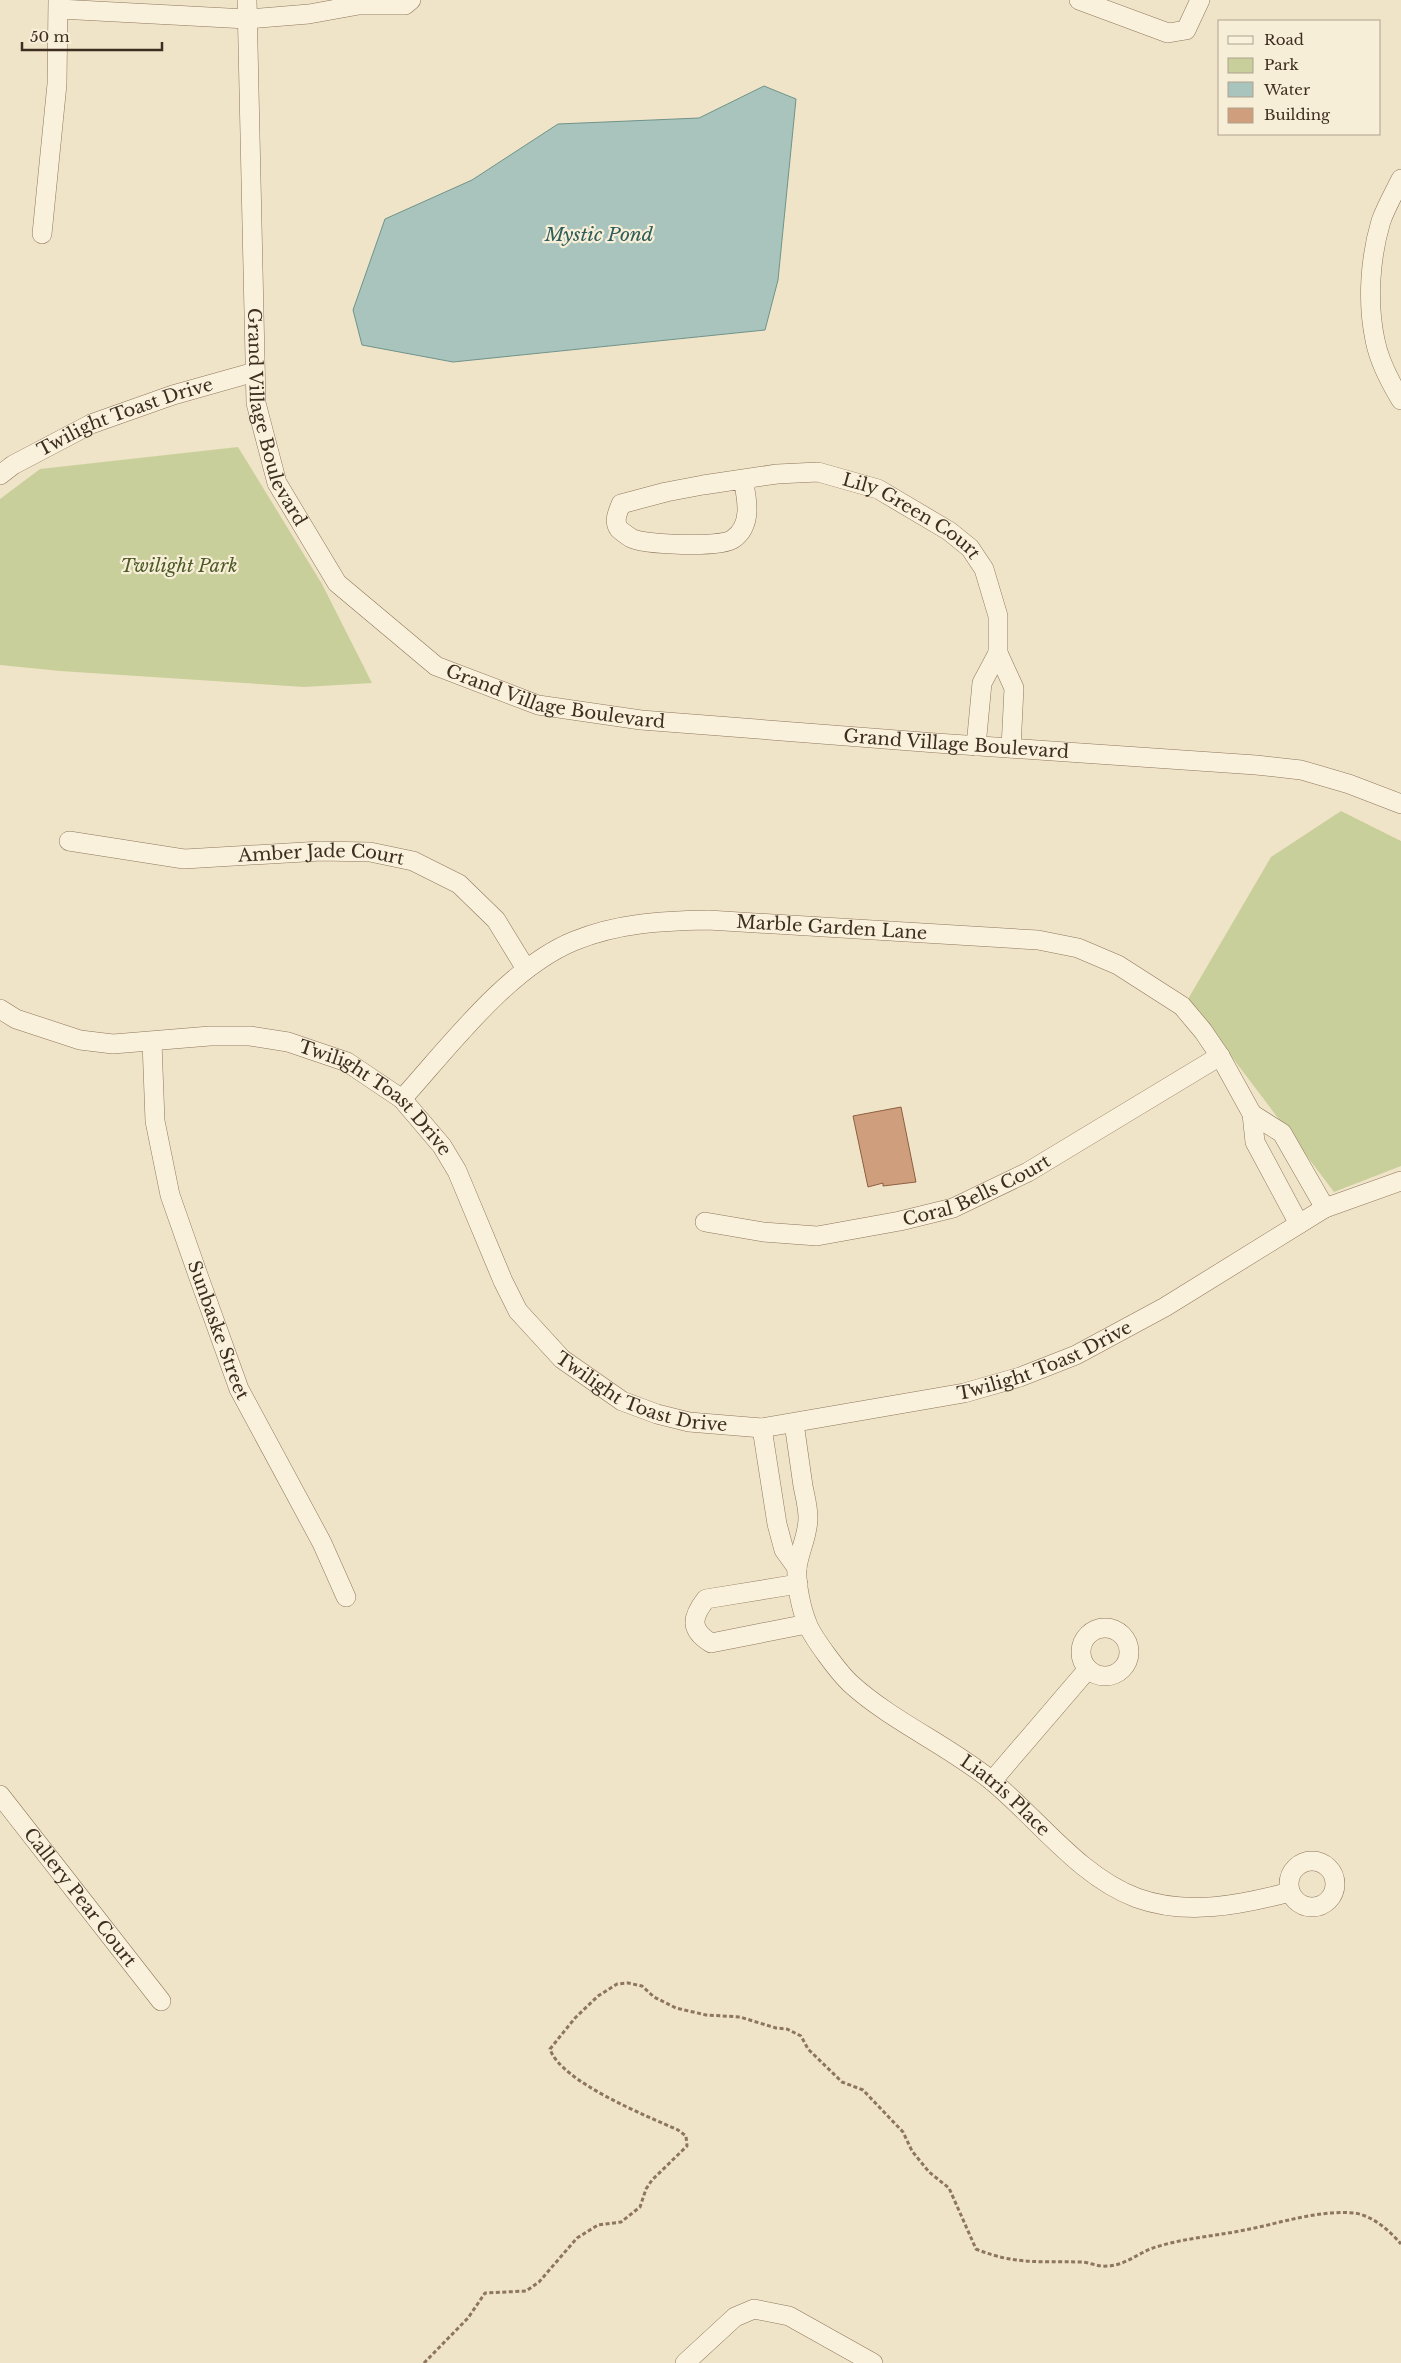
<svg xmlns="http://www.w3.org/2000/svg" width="1401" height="2363" viewBox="0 0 1401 2363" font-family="'Libre Baskerville',serif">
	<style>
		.green { fill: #c9cf9b }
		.water { fill: #a9c4bc; stroke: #6f938a }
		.building { fill: #cf9f7d; stroke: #8d5f41 }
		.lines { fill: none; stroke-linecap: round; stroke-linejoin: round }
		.minor-casing { stroke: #8d765c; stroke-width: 20 }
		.path { stroke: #8d765c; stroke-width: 3; stroke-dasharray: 4 2.5; stroke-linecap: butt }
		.minor { stroke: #faf1dc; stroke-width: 19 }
		.labels { text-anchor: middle; stroke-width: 4.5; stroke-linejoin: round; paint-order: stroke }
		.street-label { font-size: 18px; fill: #3d2e20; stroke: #f7eed8 }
		.park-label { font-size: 18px; font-style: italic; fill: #4d5a26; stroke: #f7eed8 }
		.water-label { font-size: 19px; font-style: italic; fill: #2f5d5a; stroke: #f7eed8 }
	</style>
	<rect width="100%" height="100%" fill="#f0e4c8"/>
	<g class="green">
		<path d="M 238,447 L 322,584 L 372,683 L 304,687 L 60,671 L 0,665 L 0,499 L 40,469 Z"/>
		<path d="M 1341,811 L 1401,841 L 1401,1166 L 1334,1192 L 1188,999 L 1271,857 Z"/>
	</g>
	<path class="water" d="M 764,86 L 796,99 L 778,280 L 765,330 L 453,362 L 362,345 L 353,310 L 385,219 L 472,180 L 558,124 L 699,118 Z"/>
	<path class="building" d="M 901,1107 L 916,1182 L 883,1186 L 883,1183 L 868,1187 L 853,1116 Z"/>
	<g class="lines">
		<defs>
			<g id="minor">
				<path id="s1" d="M 247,0 L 256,403 L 277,483 L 337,583 L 436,666 L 538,705 L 641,720 L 936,743 L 1256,765 L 1301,770 L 1349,784 L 1401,804"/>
				<path d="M 1079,0 L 1168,33 L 1186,30 L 1200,0"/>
				<path d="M 59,9 L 247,19 L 309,14 L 359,5 L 405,5 L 411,0"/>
				<path d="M 1401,179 C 1394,193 1386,207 1381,221 C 1370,258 1367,302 1375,340 C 1379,361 1390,382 1401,400"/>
				<path d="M 42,234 L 57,84 L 58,0"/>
				<path id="s2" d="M 0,475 L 13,465 L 91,424 L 173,395 L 255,372"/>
				<path id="s3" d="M 743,479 C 747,499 753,525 733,539 C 721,548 644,545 631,538 C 628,536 622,532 619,529 C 613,521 618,512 621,504 L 666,492 L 703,485 L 777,474 L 818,472 L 878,489 L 949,531 L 970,548 L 984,569 L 998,616 L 998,653 L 1014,688 L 1011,748"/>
				<path d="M 976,746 L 982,683 L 998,653"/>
				<path id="s4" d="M 69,841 L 184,859 L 321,851 L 370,852 L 413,861 L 459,884 L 496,920 L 526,969"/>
				<path id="s5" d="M 0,1009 L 16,1019 L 80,1040 L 113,1044 L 210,1036 L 250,1036 L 288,1042 L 347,1062 L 402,1099 L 442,1146 L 457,1171 L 503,1281 L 518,1311 L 562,1359 L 622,1401 L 657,1414 L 689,1422 L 762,1428 L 964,1393 L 1020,1377 L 1076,1355 L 1165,1307 L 1325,1208 L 1401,1181"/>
				<path id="s6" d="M 152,1042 L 155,1121 L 170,1195 L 198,1275 L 239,1389 L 322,1543 L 346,1597"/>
				<path id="s7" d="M 402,1099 C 449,1047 508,968 574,941 C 618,923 661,921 708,920 L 1038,940 L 1078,948 L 1118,965 L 1182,1006 L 1203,1031 L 1220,1056 L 1252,1114 L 1255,1142 L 1299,1224"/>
				<path d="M 1252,1114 L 1282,1133 L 1325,1208"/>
				<path id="s8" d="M 705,1222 L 763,1232 L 817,1236 L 900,1221 L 953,1208 L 1028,1172 L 1220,1056"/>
				<path id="s9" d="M 794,1423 C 797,1444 800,1465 803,1486 C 805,1496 808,1507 808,1518 C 808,1536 799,1551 797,1568 C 796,1584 801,1608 807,1623 C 812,1637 840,1674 851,1684 C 893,1722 948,1745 992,1781 C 1038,1819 1080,1877 1137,1898 C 1187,1916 1240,1905 1290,1892"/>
				<path d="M 762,1428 L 777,1524 L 784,1550 L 797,1568"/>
				<path d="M 798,1584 L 706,1599 C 691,1618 690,1630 711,1643 L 807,1624"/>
				<circle cx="1105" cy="1652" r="24"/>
				<path d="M 992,1781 L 1088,1669"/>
				<path id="s10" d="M 0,1795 L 161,2001"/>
				<circle cx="1312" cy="1884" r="23"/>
				<path d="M 685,2363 L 735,2317 L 754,2309 L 789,2316 L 873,2363"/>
			</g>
		</defs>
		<use href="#minor" class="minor-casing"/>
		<path class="path" d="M 424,2363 L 468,2318 L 485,2293 L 526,2291 L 539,2282 L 577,2238 L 598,2225 L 621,2222 L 640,2207 L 646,2189 L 652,2180 L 687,2146 L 686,2136 L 678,2130 C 647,2116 561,2082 550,2049 L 575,2018 L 598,1996 L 617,1984 L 628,1983 L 642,1986 L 654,1997 L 676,2008 L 706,2015 L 740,2017 L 776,2028 L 787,2029 L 801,2036 L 808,2049 L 842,2082 L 863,2090 L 903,2132 L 912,2151 L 929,2172 L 949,2188 L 976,2249 C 1015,2265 1040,2261 1080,2262 C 1089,2262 1098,2267 1107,2266 C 1125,2266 1139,2252 1156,2247 C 1185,2238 1215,2236 1245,2230 C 1281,2223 1317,2210 1354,2213 C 1372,2215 1390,2231 1401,2244"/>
		<use href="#minor" class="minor"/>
	</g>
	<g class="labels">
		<g class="street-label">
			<text dy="6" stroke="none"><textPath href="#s1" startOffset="421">Grand Village Boulevard</textPath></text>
			<text dy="6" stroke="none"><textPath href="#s2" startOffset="139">Twilight Toast Drive</textPath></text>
			<text dy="6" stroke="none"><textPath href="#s3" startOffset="514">Lily Green Court</textPath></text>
			<text dy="6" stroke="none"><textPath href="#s1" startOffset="856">Grand Village Boulevard</textPath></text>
			<text dy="6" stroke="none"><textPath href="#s1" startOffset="1261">Grand Village Boulevard</textPath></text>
			<text dy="6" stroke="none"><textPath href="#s4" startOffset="254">Amber Jade Court</textPath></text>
			<text dy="6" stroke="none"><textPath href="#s7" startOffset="496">Marble Garden Lane</textPath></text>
			<text dy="6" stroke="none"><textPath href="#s5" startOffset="401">Twilight Toast Drive</textPath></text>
			<text dy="6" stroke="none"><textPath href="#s8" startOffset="280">Coral Bells Court</textPath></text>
			<text dy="6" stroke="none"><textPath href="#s6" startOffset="298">Sunbaske Street</textPath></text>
			<text dy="6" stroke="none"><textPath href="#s5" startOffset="1241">Twilight Toast Drive</textPath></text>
			<text dy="6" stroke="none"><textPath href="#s5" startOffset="821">Twilight Toast Drive</textPath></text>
			<text dy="6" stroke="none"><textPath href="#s9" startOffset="470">Liatris Place</textPath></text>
			<text dy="6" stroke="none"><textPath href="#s10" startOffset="130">Callery Pear Court</textPath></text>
		</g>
		<g class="park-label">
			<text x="179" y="572">Twilight Park</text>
		</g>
		<g class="water-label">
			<text x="599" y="241">Mystic Pond</text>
		</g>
	</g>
	<rect x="1218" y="20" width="162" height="115" fill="#f7eed8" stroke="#ada18e"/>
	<rect x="1228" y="36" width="25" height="8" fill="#faf1dc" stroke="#ada18e"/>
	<text x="1264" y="45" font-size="15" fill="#3d2e20">Road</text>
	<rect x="1228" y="58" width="25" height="15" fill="#c9cf9b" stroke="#ada18e"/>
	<text x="1264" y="70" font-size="15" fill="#3d2e20">Park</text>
	<rect x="1228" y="82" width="25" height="15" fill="#a9c4bc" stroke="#ada18e"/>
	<text x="1264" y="95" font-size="15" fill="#3d2e20">Water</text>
	<rect x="1228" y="108" width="25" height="15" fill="#cf9f7d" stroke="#ada18e"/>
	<text x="1264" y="120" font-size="15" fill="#3d2e20">Building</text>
	<path d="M22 42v8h140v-8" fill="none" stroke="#3d2e20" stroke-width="2.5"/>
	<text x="30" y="42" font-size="15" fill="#3d2e20" stroke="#f7eed8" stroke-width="4" paint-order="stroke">50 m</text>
</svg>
